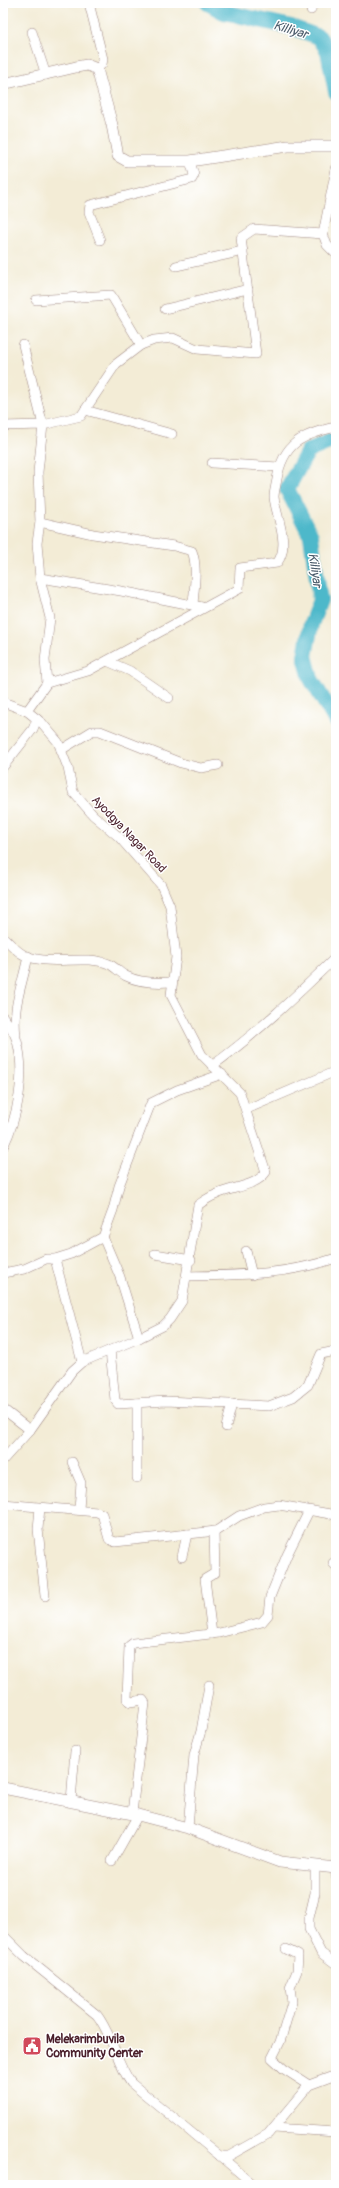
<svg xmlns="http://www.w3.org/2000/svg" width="339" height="2188" viewBox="0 0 339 2188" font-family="Pangolin,sans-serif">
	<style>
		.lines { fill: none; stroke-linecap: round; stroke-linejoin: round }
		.stream { stroke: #4eb8ca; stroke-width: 2.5 }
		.river { stroke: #4eb8ca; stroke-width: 16 }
		.minor-casing { stroke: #9e8680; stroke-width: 10 }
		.tertiary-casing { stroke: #9e8680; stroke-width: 12 }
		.minor { stroke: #fff; stroke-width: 9 }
		.tertiary { stroke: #fff; stroke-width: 11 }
		.labels { text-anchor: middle; stroke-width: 3; stroke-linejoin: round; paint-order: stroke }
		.street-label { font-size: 12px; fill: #4a1f2b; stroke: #fff }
		.poi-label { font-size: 12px; font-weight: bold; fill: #4a1f2b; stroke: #fff; text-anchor: start }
		.water-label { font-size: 13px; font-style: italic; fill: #4c5c6b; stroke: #fff }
	</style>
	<rect width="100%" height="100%" fill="#fff"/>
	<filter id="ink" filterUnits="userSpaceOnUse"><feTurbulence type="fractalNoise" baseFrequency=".025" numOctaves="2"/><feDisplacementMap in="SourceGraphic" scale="8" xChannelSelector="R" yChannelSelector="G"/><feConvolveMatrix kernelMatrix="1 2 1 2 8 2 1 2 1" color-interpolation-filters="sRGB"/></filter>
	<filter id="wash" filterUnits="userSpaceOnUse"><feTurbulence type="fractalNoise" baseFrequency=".012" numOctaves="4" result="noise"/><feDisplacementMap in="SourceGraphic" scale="16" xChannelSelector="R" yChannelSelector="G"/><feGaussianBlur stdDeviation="0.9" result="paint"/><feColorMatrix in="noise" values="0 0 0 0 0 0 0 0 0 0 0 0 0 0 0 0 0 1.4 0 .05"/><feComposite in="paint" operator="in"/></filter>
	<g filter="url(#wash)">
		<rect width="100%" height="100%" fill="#f3ecd6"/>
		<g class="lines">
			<path class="stream" d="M 3,1045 L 6,1079 L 3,1084"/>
			<g class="river">
				<path d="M 208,3 L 224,12 L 291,27 L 319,37 L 328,51 L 336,92"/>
				<path d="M 336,439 L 308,451 L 287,489 L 311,536 L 320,600 L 311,624 L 305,656 L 311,679 L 336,721"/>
			</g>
		</g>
	</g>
	<g filter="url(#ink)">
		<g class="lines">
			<defs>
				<g id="minor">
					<path d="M 89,3 L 103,59 L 102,64 L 97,69"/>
					<path d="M 311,10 L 312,3"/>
					<path d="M 32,32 L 46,75"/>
					<path d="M 323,234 L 327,245 L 336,254"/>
					<path d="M 100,240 L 89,212 L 90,205 L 192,179 L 194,175 L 190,161"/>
					<path d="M 176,266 L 243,251"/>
					<path d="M 36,300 L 111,295 L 141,345 L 154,340 L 173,338 L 197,349 L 256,354 L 241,238 L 254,229 L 323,234 L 336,169"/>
					<path d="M 165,309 L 248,289"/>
					<path d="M 23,345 L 43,425 L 81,416 L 116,364 L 141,345"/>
					<path d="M 85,410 L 172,434"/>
					<path d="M 3,426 L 43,425 L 38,472 L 40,522 L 37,543 L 40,578"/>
					<path d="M 212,463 L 279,467"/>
					<path d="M 40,522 L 93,534 L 174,546 L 192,551 C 198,567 194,588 193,605"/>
					<path d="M 107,661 L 130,671 L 169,698"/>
					<path d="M 47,683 L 45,660 L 50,618 L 40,578 L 121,591 L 202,607"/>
					<path d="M 3,702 L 27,711 L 47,683 L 88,671 L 239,589 L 240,568 L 277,563 C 291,545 276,517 274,497 C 274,492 276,485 277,479 C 283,443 303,434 336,427"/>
					<path d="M 61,750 L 92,731 L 100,731 L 181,763 L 201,768 L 218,765"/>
					<path d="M 3,767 L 33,729 L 37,719"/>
					<path d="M 3,937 C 10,943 16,951 24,955 C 50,967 82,954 109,964 C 115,967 120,973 126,976 C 140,983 157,983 171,982"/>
					<path d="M 3,1017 C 8,1023 15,1033 17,1041 C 26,1074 18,1117 3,1147"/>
					<path d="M 16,1035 C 12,1007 23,983 28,956"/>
					<path d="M 212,1066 C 257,1033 296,996 336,957"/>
					<path d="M 247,1109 L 336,1071"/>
					<path d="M 103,1237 L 120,1277 L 139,1338"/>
					<path d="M 246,1251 L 252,1275"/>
					<path d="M 155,1254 L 191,1260"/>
					<path d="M 55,1259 L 82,1362"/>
					<path d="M 3,1273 L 24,1269 L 46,1259 L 55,1259 L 71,1254 L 103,1237 L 113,1210 L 119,1186 L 151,1103 L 177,1090 L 222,1074"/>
					<path d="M 188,1276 C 238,1275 288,1275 336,1258"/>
					<path d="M 110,1350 L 115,1400 L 118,1404 L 166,1401 L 269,1406 L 293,1397 L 308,1385 L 321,1354 L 336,1351"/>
					<path d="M 137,1403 L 137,1478"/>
					<path d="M 3,1409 L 30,1430"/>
					<path d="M 226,1427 L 232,1404"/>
					<path d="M 3,1460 L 30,1430 L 72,1371 L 82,1362 L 139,1338 L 163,1326 L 170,1319 L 182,1301 L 198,1205 C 204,1201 209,1197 215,1195 C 230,1187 256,1187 266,1172 L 240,1093 L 202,1055 L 171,995 L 176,957 L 170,906 L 161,885 L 119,837 L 93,815 L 73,792 L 68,768 L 58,742 L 42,723 L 27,711"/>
					<path d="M 72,1462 L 81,1483 L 79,1509"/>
					<path d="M 3,1504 L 97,1512 L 102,1514 L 109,1539 L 115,1542 L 216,1531 L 239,1516 L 264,1507 L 279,1505 L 336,1515"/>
					<path d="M 40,1508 L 38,1529 L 45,1596"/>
					<path d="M 182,1557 L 187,1534"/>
					<path d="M 333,1563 L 336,1566"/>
					<path d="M 212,1634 L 205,1579 L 215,1573 L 214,1531"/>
					<path d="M 71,1801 L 75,1751"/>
					<path d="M 132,1813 L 145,1703 L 143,1700 L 131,1702 L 127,1699 L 129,1646 L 133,1643 L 219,1633 L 262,1622 L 268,1615 L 270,1597 L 287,1555 L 309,1511"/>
					<path d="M 188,1828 L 194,1755 L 201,1731 L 209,1685"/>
					<path d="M 112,1861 L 138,1815"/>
					<path d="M 315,1866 L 315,1893 L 309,1918 L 309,1929 L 321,1953 L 336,1964"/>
					<path d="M 335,1868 L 336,1876"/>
					<path d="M 3,1935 L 24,1956 L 97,2015 C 113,2036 116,2062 131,2083 L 220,2156 L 229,2156 L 268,2134 L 309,2085 L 336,2075"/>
					<path d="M 286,1949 L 298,1955 L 297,1971 L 290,1988 L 292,2002 L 280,2042 L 272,2058 L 284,2069 L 309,2085"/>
					<path d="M 274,2128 L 336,2132"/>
					<path d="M 220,2156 L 254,2185"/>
				</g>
				<g id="tertiary">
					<path d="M 3,84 L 76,67 L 87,65 L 97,69 L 112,125 L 118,156 L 127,161 L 190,161 L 288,146 L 336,146"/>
					<path d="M 3,1788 L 138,1815 L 188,1828 L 280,1862 L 336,1868"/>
				</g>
			</defs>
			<use href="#minor" class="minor-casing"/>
			<use href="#tertiary" class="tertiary-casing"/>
			<use href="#minor" class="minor"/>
			<use href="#tertiary" class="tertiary"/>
		</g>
	</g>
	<defs>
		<symbol id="civic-square" viewBox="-11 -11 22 22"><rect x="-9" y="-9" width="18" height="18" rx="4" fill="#d1495b" stroke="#fff"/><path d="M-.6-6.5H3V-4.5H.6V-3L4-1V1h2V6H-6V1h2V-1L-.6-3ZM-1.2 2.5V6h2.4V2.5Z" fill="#fff"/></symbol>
	</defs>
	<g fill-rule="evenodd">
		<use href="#civic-square" x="21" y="2035" width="22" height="22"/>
	</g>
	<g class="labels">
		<g class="street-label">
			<text transform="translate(129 834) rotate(46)" y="4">Ayodgya Nagar Road</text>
		</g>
		<g class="poi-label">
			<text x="46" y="2043">Melekarimbuvila<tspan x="46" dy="14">Community Center</tspan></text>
		</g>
		<g class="water-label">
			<text transform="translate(291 29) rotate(17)" y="5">Killiyar</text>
			<text transform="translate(316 570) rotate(82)" y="5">Killiyar</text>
		</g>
	</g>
	<rect width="339" height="2188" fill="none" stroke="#fff" stroke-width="16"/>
</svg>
